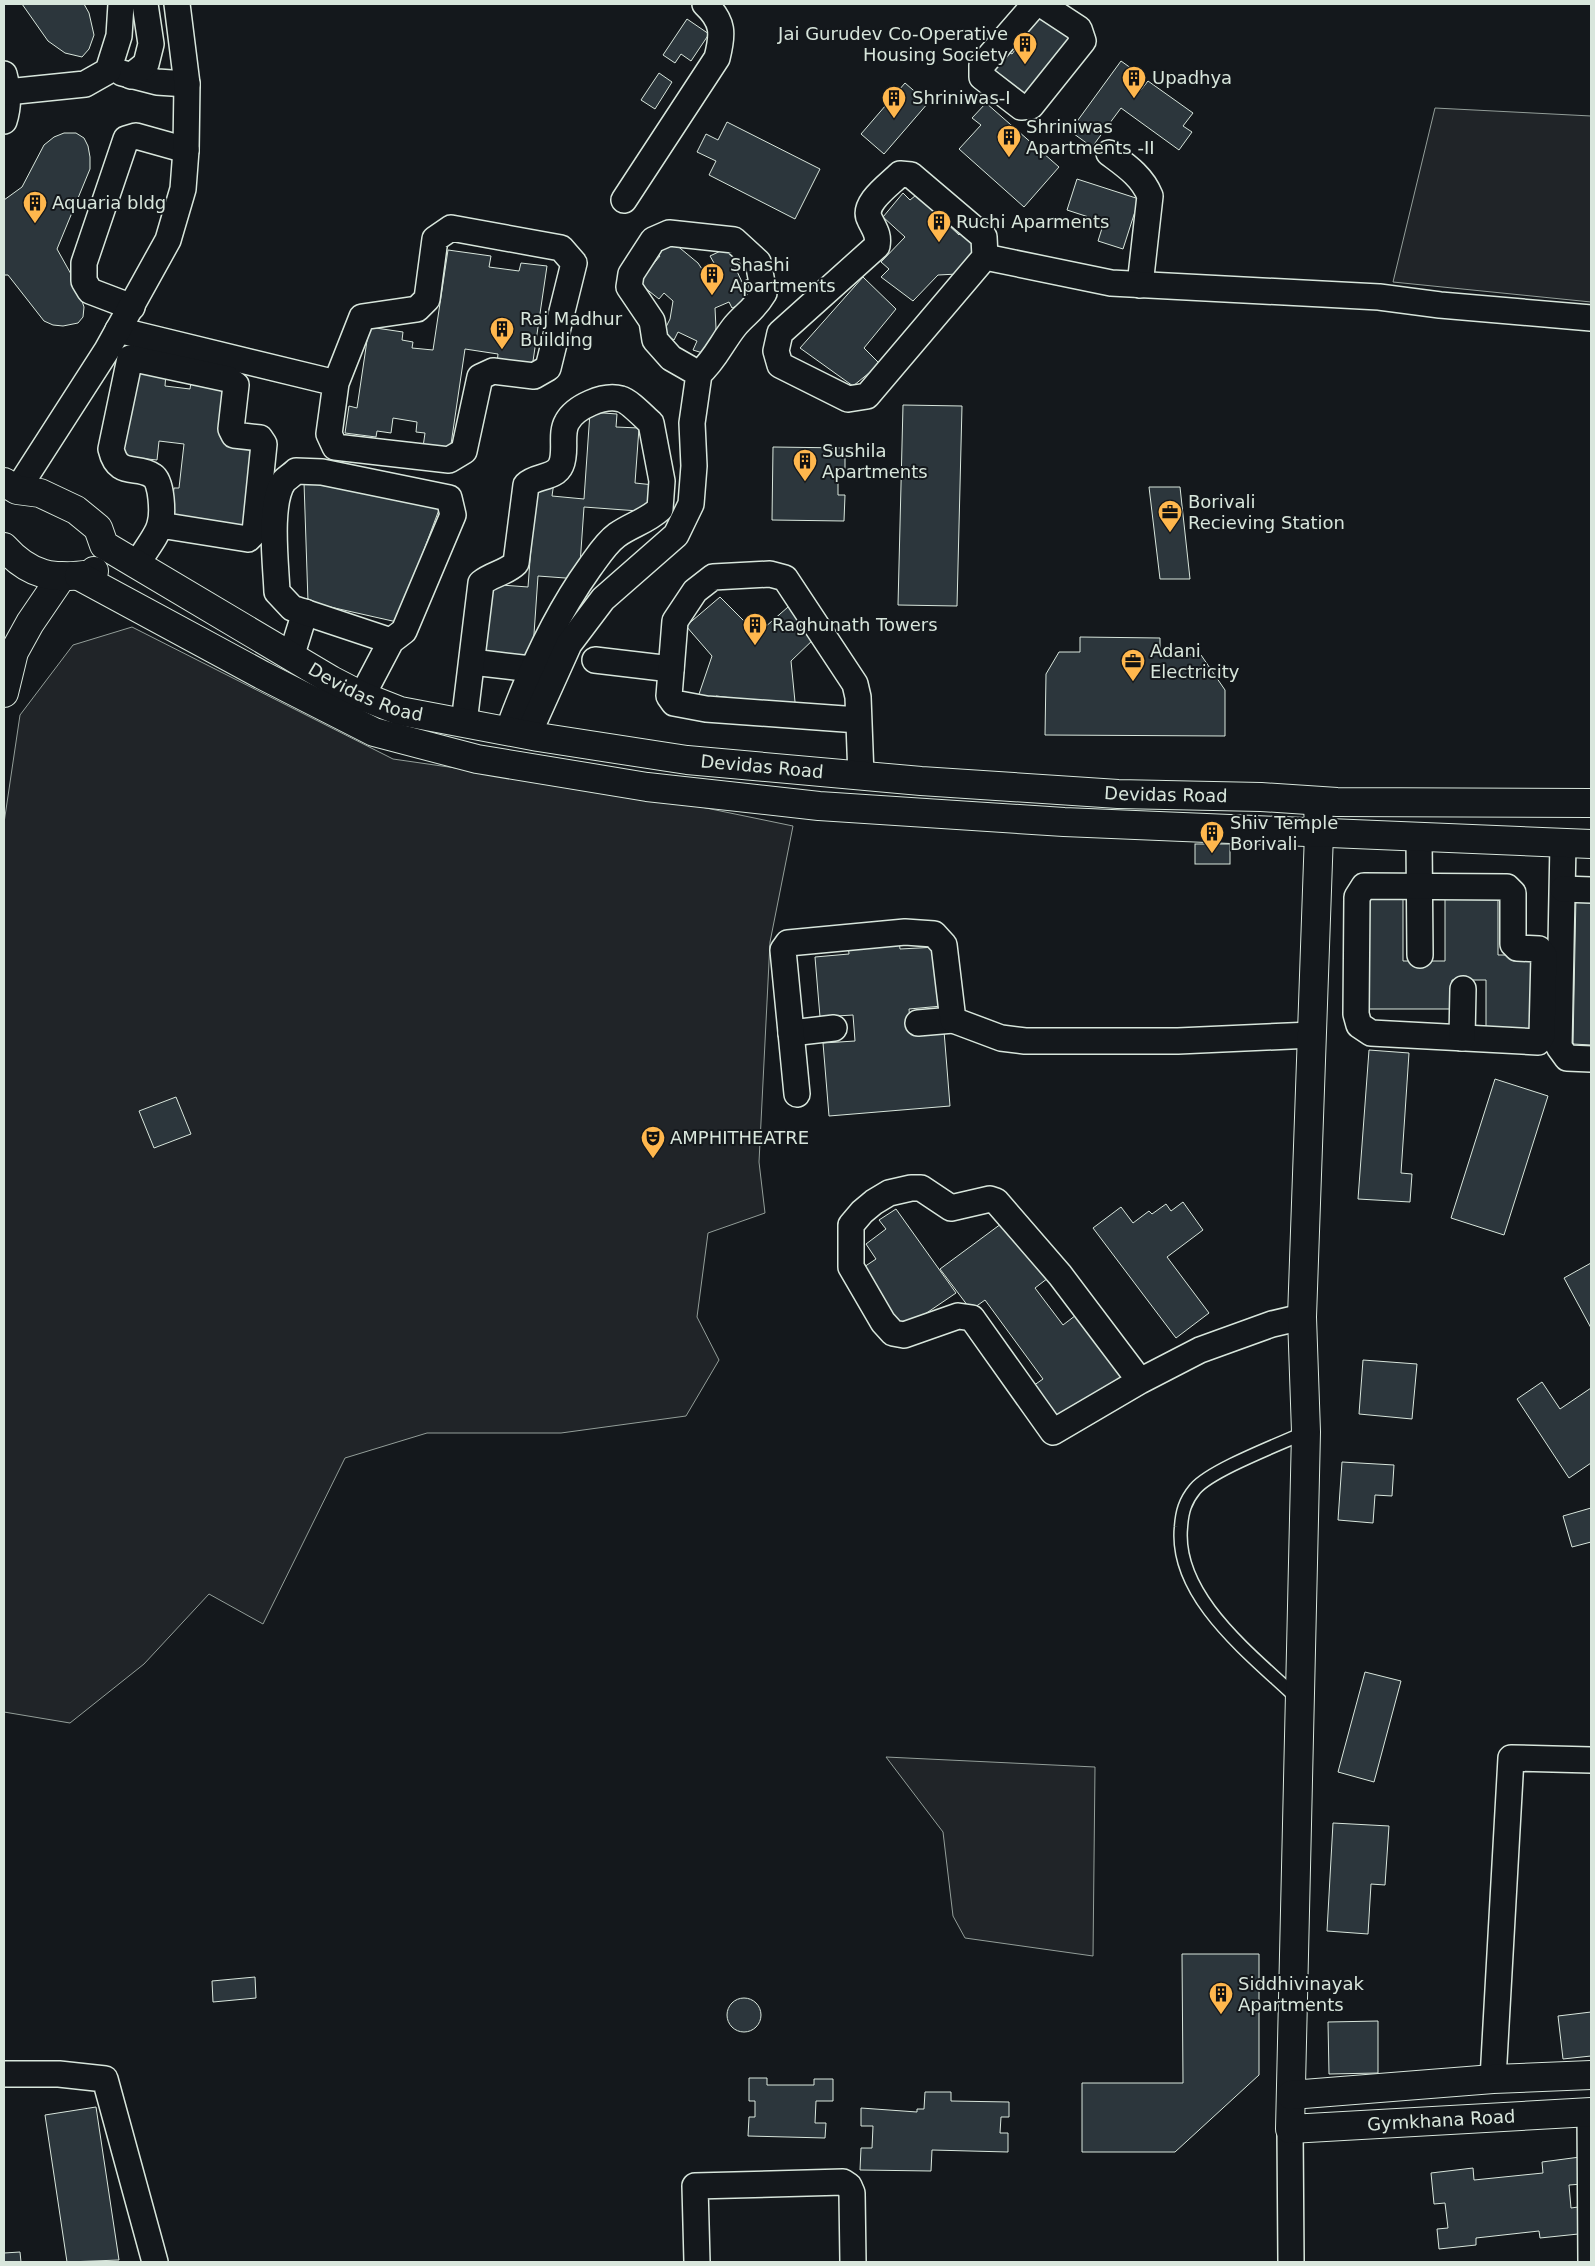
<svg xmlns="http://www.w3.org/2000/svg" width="1595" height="2266" viewBox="0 0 1595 2266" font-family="'DejaVu Sans',sans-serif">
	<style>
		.green { fill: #202428; stroke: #939e99 }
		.building { fill: #2c363c; stroke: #d8e6dc }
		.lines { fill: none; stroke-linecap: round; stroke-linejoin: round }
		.service-casing { stroke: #d8e6dc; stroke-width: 15 }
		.minor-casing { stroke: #d8e6dc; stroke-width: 28 }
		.tertiary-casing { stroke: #d8e6dc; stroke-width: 30 }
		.primary-casing { stroke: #d8e6dc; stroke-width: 30 }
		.service { stroke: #14181c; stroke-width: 12 }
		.minor { stroke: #14181c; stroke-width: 25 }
		.tertiary { stroke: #14181c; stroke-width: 28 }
		.primary { stroke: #14181c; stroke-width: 28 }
		.labels { text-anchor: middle; stroke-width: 4; stroke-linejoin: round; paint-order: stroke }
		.poi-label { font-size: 18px; fill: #d8e6dc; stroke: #14181c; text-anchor: start }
		.street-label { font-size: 18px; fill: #d8e6dc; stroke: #14181c }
	</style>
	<rect width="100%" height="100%" fill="#14181c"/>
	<g class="green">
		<path d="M 1435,108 L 1591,116 L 1591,302 L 1393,282 Z"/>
		<path d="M 132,627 L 393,759 L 643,795 L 793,826 L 770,942 L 759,1162 L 765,1213 L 708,1233 L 697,1317 L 719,1360 L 686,1416 L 561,1433 L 427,1433 L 345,1458 L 263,1624 L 209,1594 L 144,1664 L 70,1723 L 4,1712 L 4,823 L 20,715 L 73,645 Z"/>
		<path d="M 886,1757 L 1095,1767 L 1093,1956 L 965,1938 L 953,1916 L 943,1832 Z"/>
	</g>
	<g class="building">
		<path d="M 22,4 L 84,4 L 89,13 L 94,35 L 89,49 L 82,57 L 65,53 L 48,41 Z"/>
		<path d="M 1037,8 L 1074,35 L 1025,101 L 989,75 L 1007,51 L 1012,54 L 1027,34 L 1021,30 Z"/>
		<path d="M 687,19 L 709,34 L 691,61 L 681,54 L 675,63 L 663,55 Z"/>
		<path d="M 1121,61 L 1135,71 L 1127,82 L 1140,91 L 1148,81 L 1193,113 L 1183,126 L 1192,132 L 1179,150 L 1121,108 L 1092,147 L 1070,131 Z"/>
		<path d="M 659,73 L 672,82 L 655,109 L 641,100 Z"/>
		<path d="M 905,83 L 928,103 L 884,154 L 861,134 Z"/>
		<path d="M 986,103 L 1059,167 L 1024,207 L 959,149 L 981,125 L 972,118 Z"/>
		<path d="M 727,122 L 820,169 L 795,219 L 709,175 L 716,161 L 697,152 L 706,134 L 718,140 Z"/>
		<path d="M 64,133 L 76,133 L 84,138 L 88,146 L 90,157 L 90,169 L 57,249 L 76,283 L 84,307 L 83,317 L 78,323 L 63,326 L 53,325 L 44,321 L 8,275 L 4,275 L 4,200 L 22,187 L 44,145 L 54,137 Z"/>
		<path d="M 1077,179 L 1139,199 L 1123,249 L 1098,241 L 1104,222 L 1067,210 Z"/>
		<path d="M 921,191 L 946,216 L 942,219 L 959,235 L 963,231 L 984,248 L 958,274 L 938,275 L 913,301 L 881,277 L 889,269 L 881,262 L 905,237 L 883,217 L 903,193 L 910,200 Z"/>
		<path d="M 669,239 L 698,263 L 702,269 L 714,263 L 710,256 L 731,246 L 740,264 L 735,267 L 742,282 L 748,279 L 757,298 L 732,308 L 729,302 L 715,308 L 716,328 L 709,355 L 693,350 L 697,341 L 678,332 L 674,340 L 663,333 L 670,319 L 673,301 L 664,293 L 659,299 L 635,280 L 648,266 L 650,268 L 660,256 L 657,254 Z"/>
		<path d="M 448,250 L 491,256 L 489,267 L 519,271 L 521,263 L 547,266 L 532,368 L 497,363 L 498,354 L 465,349 L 450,451 L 423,447 L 425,433 L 416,432 L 417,422 L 393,418 L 391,433 L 377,431 L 376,437 L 345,433 L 349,406 L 357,408 L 369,327 L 403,332 L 402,340 L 413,342 L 412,348 L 433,350 Z"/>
		<path d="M 863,277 L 896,309 L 864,348 L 880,364 L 853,386 L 800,348 Z"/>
		<path d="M 137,370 L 166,373 L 165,386 L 190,389 L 191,382 L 229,386 L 222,440 L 260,445 L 250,529 L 169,523 L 174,488 L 179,488 L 184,444 L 159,441 L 157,460 L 119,456 L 124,415 L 131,416 Z"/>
		<path d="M 903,405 L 962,406 L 957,606 L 898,605 Z"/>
		<path d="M 590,412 L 617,414 L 616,427 L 639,428 L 635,483 L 654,485 L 652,512 L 584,507 L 579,579 L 538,576 L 532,663 L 483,659 L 488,584 L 528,587 L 536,481 L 554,482 L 552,496 L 584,499 Z"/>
		<path d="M 773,447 L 845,448 L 845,469 L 838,469 L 838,495 L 845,495 L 844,521 L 772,520 Z"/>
		<path d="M 304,482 L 440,507 L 397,622 L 308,602 Z"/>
		<path d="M 1149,487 L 1180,487 L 1190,579 L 1160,579 Z"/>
		<path d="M 720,597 L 749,626 L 764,628 L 788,607 L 817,636 L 791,661 L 796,712 L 770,703 L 716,696 L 715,702 L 697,700 L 712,656 L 686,626 Z"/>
		<path d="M 1080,637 L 1160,638 L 1160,654 L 1201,655 L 1225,690 L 1225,736 L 1045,735 L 1046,674 L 1059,652 L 1080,652 Z"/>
		<rect x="1195" y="844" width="35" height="20"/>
		<path d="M 1363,894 L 1403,894 L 1403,961 L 1445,961 L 1445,894 L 1498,894 L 1498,955 L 1538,955 L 1538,1031 L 1486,1031 L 1486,980 L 1452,980 L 1452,1009 L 1368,1009 Z"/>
		<path d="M 1576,895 L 1591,896 L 1591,1045 L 1573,1044 Z"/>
		<path d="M 899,941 L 900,949 L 937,947 L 942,1006 L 909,1009 L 911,1034 L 944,1031 L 950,1106 L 829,1116 L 823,1043 L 855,1041 L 853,1015 L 820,1017 L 815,957 L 849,954 L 848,945 Z"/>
		<path d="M 1369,1050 L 1409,1053 L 1401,1173 L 1412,1174 L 1410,1202 L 1358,1199 Z"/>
		<path d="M 1495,1079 L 1548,1096 L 1504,1235 L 1451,1218 Z"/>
		<path d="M 176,1097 L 191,1134 L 154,1148 L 139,1111 Z"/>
		<path d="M 1183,1202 L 1203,1230 L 1167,1257 L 1209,1313 L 1176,1338 L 1093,1228 L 1121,1207 L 1133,1223 L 1149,1211 L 1152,1214 L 1166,1204 L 1171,1211 Z"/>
		<path d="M 896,1209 L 956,1293 L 897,1333 L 855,1273 L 876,1259 L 866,1244 L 886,1229 L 879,1220 Z"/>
		<path d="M 1009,1218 L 1052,1275 L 1035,1288 L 1063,1325 L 1080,1312 L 1129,1377 L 1060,1429 L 1030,1388 L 1043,1379 L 985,1300 L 971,1310 L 940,1269 Z"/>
		<path d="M 1591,1263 L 1591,1328 L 1564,1278 Z"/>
		<path d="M 1363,1360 L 1417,1364 L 1412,1419 L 1359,1414 Z"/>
		<path d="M 1542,1382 L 1560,1409 L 1591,1388 L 1591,1463 L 1569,1478 L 1517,1399 Z"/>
		<path d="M 1342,1462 L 1394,1465 L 1392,1496 L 1375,1495 L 1373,1523 L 1338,1520 Z"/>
		<path d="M 1591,1508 L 1591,1542 L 1572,1547 L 1563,1516 Z"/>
		<path d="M 1365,1672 L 1401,1681 L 1374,1782 L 1338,1772 Z"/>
		<path d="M 1333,1823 L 1389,1826 L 1385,1885 L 1371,1884 L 1368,1934 L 1327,1931 Z"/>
		<path d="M 1182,1954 L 1259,1954 L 1259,2075 L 1175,2152 L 1082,2152 L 1082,2083 L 1183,2083 Z"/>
		<path d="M 255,1977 L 256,1998 L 213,2002 L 212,1981 Z"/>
		<circle cx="744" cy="2015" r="17"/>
		<path d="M 1591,2012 L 1591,2056 L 1563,2059 L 1558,2016 Z"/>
		<path d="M 1378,2021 L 1378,2073 L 1329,2074 L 1328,2022 Z"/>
		<path d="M 749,2078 L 767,2078 L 767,2085 L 814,2085 L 814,2079 L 833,2079 L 833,2101 L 816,2101 L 815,2123 L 826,2123 L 825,2138 L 748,2136 L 749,2117 L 755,2117 L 755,2101 L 749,2101 Z"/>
		<path d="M 925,2092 L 951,2092 L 951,2101 L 1009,2102 L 1009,2117 L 1001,2117 L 1000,2133 L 1008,2133 L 1008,2152 L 932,2150 L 931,2171 L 860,2170 L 861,2148 L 872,2148 L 873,2126 L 861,2126 L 861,2108 L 917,2112 L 917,2109 L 924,2109 Z"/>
		<path d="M 96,2107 L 119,2260 L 67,2262 L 45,2115 Z"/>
		<path d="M 1580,2157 L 1583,2184 L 1569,2185 L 1571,2208 L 1585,2206 L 1588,2233 L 1540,2238 L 1539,2231 L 1476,2238 L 1476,2245 L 1439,2249 L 1437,2229 L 1448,2228 L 1445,2203 L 1434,2204 L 1431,2173 L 1473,2168 L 1474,2180 L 1543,2173 L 1542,2162 Z"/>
		<path d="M 20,2252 L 21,2262 L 4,2262 L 4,2253 Z"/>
	</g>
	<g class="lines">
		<defs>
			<path id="service" d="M 1298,1699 C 1252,1655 1174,1597 1181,1527 C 1182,1512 1185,1501 1195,1489 C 1211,1470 1280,1444 1306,1432"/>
			<g id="minor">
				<path d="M 1035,4 L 982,65 L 982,77 L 1021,107 L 1031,106 L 1083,41 L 1079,29 L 1041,4"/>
				<path d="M 122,73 L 157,82 L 187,84"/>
				<path d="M 4,74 C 8,89 9,106 4,121"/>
				<path d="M 131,76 L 146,64 L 151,44 L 145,4"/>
				<path d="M 7,92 L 85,84 L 108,71 L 119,36 L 121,4"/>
				<path d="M 1109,153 C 1125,165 1142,176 1150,196 L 1140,285"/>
				<path d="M 624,200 L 717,58 C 723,34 724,22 705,4"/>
				<path d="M 985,257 L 984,237 L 911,175 L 900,174 C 889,185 861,204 870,220 C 875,230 879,235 877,246 L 780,333 L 776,351 L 780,365 L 848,399 L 867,396 L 985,257 L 1111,283 L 1379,297 L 1440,305 L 1591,318"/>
				<path d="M 132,307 L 90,291 L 84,281 L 84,263 L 126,139 L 136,136 L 186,150"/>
				<path d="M 118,330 L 336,383 L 329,434 L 335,447 L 449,460 L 464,451 L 480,377 L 493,371 L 534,376 L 548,368 L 574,263 L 561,248 L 451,228 L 435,239 L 427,299 L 417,309 L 362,317 L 336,383"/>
				<path d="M 17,490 L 107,350 L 168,240 L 183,189 L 186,150 L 187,84 L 177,4"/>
				<path d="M 137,564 C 143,553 158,535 160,524 C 163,514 162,482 153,476 C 137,464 118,479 111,449 L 130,358 L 228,379 L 236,385 L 231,429 L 234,435 L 260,438 L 264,444 L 255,532 L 248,539 L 160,525"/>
				<path d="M 291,657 L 305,612"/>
				<path d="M 595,660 L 671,669"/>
				<path d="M 472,662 L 531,669"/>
				<path d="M 362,696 L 391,641 L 404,631 L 453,515 L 449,498 L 322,472 L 296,471 C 292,475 287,478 284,481 C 268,503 276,565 277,592 L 292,608 L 391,641"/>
				<path d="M 858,720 L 706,709 L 674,703 L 669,696 L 675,621 L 695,591 L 713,577 L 770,574 L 785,578 L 855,684 L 858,697 L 861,776"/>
				<path d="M 464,723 L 481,583 C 492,574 506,573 516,563 L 526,485 C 536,475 555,479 561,465 C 567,452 560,434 567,422 C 575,407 604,394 621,399 C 629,401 644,417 651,423 L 662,481 L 660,509 C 647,521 631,525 617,535 C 606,543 598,556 590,567 C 554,617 529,673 508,731"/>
				<path d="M 528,735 L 569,644 L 603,599 L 676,535 L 691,504 L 694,466 L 692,423 L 699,374 C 715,360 722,342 735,326 C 746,313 754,310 764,293 L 758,262 L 734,240 L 669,233 L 653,240 L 631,274 L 629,287 L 652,321 L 655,340 L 671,358 L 699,374"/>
				<path d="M 1419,838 L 1420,955"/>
				<path d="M 1563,843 L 1559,1047 L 1567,1058 L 1591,1059"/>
				<path d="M 1364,886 L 1507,887 L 1513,893 L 1513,944 L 1517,948 L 1539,949 L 1544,955 L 1542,1036 L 1538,1042 L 1371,1033 L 1359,1025 L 1356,1014 L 1357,897 Z"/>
				<path d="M 1563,889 L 1591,890"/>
				<path d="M 918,1023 L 953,1020"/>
				<path d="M 791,1033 L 834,1028"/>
				<path d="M 1462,1038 L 1463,989"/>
				<path d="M 797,1094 L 783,950 L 788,943 L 905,932 L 934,934 L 944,945 L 953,1020 L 1001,1038 L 1025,1041 L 1178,1041 L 1312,1035"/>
				<path d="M 1140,1381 L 1060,1275 L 996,1201 L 990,1199 L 951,1208 L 921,1188 L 911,1188 L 889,1193 L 874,1202 L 862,1212 L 851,1225 L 851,1267 L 883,1322 L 893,1333 L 904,1335 L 958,1316 L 972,1318 L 1053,1432 L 1140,1381 L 1200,1350 L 1272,1324 L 1302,1317"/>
				<path d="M 4,2074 L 59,2074 L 105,2079 L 155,2262"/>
				<path d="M 1493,2079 L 1511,1758 L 1591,1760"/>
				<path d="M 1590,2112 L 1591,2262"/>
				<path d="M 1290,2129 L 1291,2262"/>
				<path d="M 697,2262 L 695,2186 L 843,2182 L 849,2186 L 852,2193 L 853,2262"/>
			</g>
			<g id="tertiary">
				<path d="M 4,693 L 14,652 L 30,623 L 62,576"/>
				<path id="s1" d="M 1318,801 L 1319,833 L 1302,1317 L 1306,1432 L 1290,2129 L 1591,2112"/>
				<path d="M 1291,2095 L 1493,2079 L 1591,2075"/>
			</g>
			<g id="primary">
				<path id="s2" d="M 4,482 L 17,490 L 40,493 L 76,510 L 98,528 L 104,545 L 331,680 L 362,696 L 400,711 L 538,737 L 687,760 L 921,781 L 1118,794 L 1261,797 L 1337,802 L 1591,803"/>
				<path d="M 4,547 C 30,576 54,580 91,574 L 94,571"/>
				<path d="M 79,576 L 262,675 L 374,732 L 477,759 L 647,787 L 819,806 L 1064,822 L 1591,844"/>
			</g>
		</defs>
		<use href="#service" class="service-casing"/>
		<use href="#minor" class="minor-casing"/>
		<use href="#tertiary" class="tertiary-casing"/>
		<use href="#primary" class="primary-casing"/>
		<use href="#service" class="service"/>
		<use href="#minor" class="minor"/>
		<use href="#tertiary" class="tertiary"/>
		<use href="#primary" class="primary"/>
	</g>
	<defs>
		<symbol id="building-pin" viewBox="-11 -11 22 30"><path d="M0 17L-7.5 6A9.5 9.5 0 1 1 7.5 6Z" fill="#ffb74d" stroke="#14181c"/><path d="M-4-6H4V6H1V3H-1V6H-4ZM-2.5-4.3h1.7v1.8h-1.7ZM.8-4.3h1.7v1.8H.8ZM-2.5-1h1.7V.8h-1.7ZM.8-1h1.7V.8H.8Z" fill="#111"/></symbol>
		<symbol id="office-pin" viewBox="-11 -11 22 30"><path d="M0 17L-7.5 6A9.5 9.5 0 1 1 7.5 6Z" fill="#ffb74d" stroke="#14181c"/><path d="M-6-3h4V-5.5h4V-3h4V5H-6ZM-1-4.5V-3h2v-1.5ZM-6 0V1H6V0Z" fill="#111"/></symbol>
		<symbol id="theatre-pin" viewBox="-11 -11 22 30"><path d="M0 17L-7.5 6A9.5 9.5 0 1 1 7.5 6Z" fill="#ffb74d" stroke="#14181c"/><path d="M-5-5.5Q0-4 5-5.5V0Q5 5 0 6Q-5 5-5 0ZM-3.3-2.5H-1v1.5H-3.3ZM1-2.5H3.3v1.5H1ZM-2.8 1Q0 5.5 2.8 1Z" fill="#111"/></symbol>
	</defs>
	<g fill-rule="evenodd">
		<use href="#building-pin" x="1011" y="30" width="28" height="38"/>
		<use href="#building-pin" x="1120" y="64" width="28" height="38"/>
		<use href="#building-pin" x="880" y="84" width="28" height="38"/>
		<use href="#building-pin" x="995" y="123" width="28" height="38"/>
		<use href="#building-pin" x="21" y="189" width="28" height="38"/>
		<use href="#building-pin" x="925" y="208" width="28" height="38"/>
		<use href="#building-pin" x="698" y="261" width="28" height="38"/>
		<use href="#building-pin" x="488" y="315" width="28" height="38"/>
		<use href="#building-pin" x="791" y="447" width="28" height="38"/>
		<use href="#office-pin" x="1156" y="498" width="28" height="38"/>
		<use href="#building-pin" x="741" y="611" width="28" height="38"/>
		<use href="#office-pin" x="1119" y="647" width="28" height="38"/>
		<use href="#building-pin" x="1198" y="819" width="28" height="38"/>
		<use href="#theatre-pin" x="639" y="1124" width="28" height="38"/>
		<use href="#building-pin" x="1207" y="1980" width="28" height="38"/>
	</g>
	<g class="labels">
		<g class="poi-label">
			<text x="1008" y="40" text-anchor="end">Jai Gurudev Co-Operative<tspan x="1008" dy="21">Housing Society</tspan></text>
			<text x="1152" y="84">Upadhya</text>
			<text x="912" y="104">Shriniwas-I</text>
			<text x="1026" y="133">Shriniwas<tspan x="1026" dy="21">Apartments -II</tspan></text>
			<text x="52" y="209">Aquaria bldg</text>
			<text x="956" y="228">Ruchi Aparments</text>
			<text x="730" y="271">Shashi<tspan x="730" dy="21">Apartments</tspan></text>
			<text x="520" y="325">Raj Madhur<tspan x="520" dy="21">Building</tspan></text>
			<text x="822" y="457">Sushila<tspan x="822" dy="21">Apartments</tspan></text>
			<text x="1188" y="508">Borivali<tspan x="1188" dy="21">Recieving Station</tspan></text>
			<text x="772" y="631">Raghunath Towers</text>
			<text x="1150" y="657">Adani<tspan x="1150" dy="21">Electricity</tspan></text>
			<text x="1230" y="829">Shiv Temple<tspan x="1230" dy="21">Borivali</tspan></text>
			<text x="670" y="1144">AMPHITHEATRE</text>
			<text x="1238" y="1990">Siddhivinayak<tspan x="1238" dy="21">Apartments</tspan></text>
		</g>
		<g class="street-label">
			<text dy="6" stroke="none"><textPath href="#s2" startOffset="426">Devidas Road</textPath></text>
			<text dy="6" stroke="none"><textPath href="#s2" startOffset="831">Devidas Road</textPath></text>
			<text dy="6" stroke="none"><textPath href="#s2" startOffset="1236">Devidas Road</textPath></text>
			<text dy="6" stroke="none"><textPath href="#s1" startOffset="1480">Gymkhana Road</textPath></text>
		</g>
	</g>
	<rect width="1595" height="2266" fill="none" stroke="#d8e6dc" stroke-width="10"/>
</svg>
